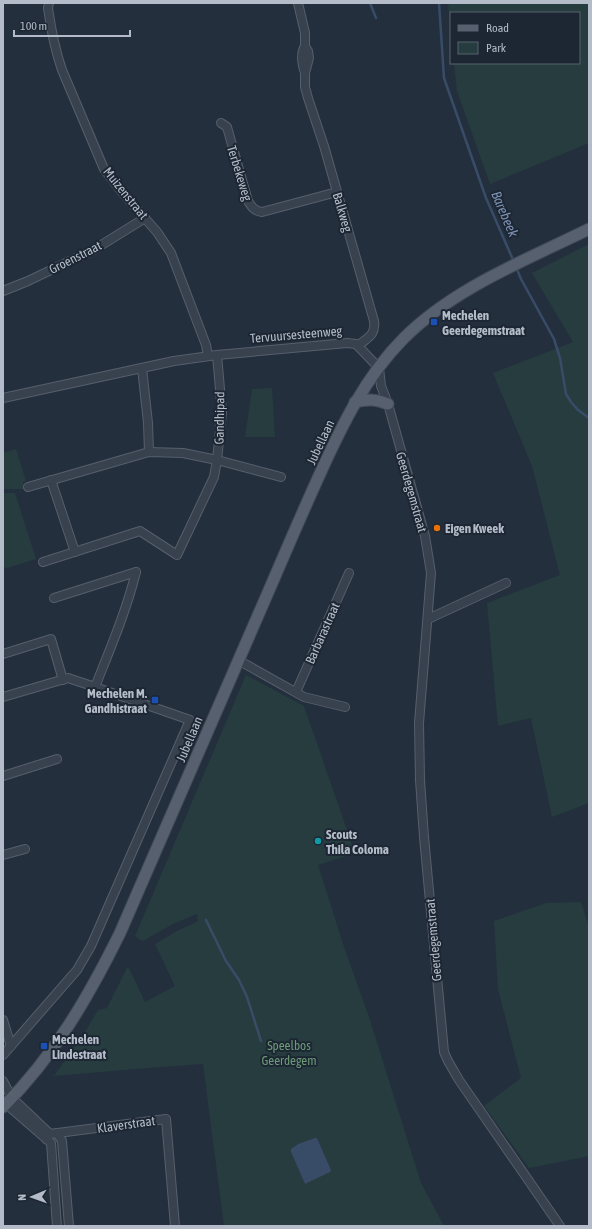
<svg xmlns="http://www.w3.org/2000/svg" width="592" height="1229" viewBox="0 0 592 1229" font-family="'Asap Condensed',sans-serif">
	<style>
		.green { fill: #263c3f; fill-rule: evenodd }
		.water { fill: #394c67 }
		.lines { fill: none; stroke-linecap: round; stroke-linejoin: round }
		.stream { stroke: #394c67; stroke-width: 2.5 }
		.minor-casing { stroke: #565f6c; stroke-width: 10 }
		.major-casing { stroke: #414a57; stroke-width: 13 }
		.minor { stroke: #38414e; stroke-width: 8 }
		.major { stroke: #56606e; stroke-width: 11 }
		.transit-dot { fill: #1a4fb4; stroke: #1d2633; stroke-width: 1.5 }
		.food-dot { fill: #e8710a; stroke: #1d2633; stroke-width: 1.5 }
		.culture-dot { fill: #0f9aa8; stroke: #1d2633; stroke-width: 1.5 }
		.labels { text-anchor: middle; stroke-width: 4; stroke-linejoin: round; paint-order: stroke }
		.street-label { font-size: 13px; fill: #b4bcc9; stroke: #1d2633 }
		.poi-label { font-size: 13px; font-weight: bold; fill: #b4bcc9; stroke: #1d2633; text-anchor: start }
		.park-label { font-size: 13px; fill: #6b9a76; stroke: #1d2633 }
		.water-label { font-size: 14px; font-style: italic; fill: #7c92b1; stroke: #1d2633 }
	</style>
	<rect width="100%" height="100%" fill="#242f3e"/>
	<g class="green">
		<path d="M 448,3 L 589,3 L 589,143 L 490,184 L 457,91 L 454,63 L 579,63 L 579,13 L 451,13 L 451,36 Z"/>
		<path d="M 589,244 L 589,803 L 552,817 L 531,718 L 498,726 L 487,603 L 560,575 L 532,466 L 493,373 L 573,342 L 532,273 Z"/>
		<path d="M 272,388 L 275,437 L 245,437 L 252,389 Z"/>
		<path d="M 16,449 L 26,481 L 23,482 L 24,489 L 3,489 L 3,453 Z"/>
		<path d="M 3,493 L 15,493 L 36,559 L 7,568 L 3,567 Z"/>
		<path d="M 246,675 L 304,706 L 355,853 L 318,865 L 345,950 L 369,1017 L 421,1183 L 444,1226 L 224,1226 L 203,1064 L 135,1069 L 54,1076 L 85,1032 L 98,1010 L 107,1008 L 128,966 L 145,1002 L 175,986 L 155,944 L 177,931 L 198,921 L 197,914 L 173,924 L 143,941 L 140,940 L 135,936 ZM 317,1138 L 331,1170 L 305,1184 L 291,1152 L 291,1149 L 298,1144 Z"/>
		<path d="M 581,902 L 589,927 L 589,1156 L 529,1168 L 484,1106 L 521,1078 L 498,989 L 494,921 L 546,903 Z"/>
	</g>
	<path class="water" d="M 315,1138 L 317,1138 L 331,1170 L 330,1172 L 305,1184 L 291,1152 L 291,1149 L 298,1144 Z"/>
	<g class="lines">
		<g class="stream">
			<path d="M 370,3 L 376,18"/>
			<path d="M 439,3 L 444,78 L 486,198 L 514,262"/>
			<path d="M 516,267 L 521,279 L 554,339 L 560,358 L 566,394 L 571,402 L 578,410 L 589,418"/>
			<path d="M 206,920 L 226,961 L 239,980 L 247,997 L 261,1041"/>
		</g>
		<defs>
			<g id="minor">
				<path d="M 49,3 L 48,8 C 51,29 55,50 62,70 L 104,169 L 122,192 L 157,232 L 171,253 L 206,345 L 208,356"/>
				<path d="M 298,3 L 305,33 L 305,46"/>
				<path d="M 305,73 C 302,64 300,54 305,46 L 308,51 L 309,58 L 305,73 L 305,87 L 308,98 L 324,146 L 374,321 C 376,335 368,337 358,346"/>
				<path d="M 221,123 L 227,127 L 248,201 C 252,207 254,211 262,212 L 337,192"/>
				<path d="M 3,291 L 28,281 L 95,249 L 145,218"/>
				<path d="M 142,368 L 148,423 L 149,452"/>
				<path d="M 3,398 L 174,361 L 217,355 L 347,343 L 356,344 L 358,346 L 379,368 L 381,386 L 388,404 L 425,536 L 431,573 L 419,723 L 420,780 L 424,837 L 444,1052 L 448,1061 L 459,1080 L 560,1226"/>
				<path d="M 51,480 L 75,552"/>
				<path d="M 28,487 L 149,452 L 183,453 L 217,460 L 222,412 L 217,355"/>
				<path d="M 43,562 L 140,531 L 177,555 L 214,477 L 217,460 L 281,477"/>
				<path d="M 54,598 L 136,572"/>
				<path d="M 428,619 L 506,583"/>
				<path d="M 3,654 L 51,639 L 63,680"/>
				<path d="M 238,660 L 304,697 L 345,707"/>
				<path d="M 95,687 C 110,649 126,612 136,572"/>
				<path d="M 296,692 L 349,573"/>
				<path d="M 3,697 L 68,678 L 95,687 L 190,720 L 91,946 L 77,970 L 3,1055"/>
				<path d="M 3,776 L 57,759"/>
				<path d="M 3,855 L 25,849"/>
				<path d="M 3,1020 L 11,1046"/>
				<path d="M 3,1081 L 12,1098 L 50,1134"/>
				<path d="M 6,1104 L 51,1143 L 57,1226"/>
				<path d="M 57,1133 L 62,1141 L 69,1226"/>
				<path d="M 46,1139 L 50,1134 L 166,1119 L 175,1226"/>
			</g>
			<g id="major">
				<path d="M 355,402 C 368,399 375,399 388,404"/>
				<path d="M 3,1107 C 54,1056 88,998 120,933 C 171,816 222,698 273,581 C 288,546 303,511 319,476 C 341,427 365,377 404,338 C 454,288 526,260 589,229"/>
			</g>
		</defs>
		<use href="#minor" class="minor-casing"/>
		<use href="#major" class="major-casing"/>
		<use href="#minor" class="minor"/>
		<use href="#major" class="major"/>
	</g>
	<g class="transit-dot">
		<rect x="430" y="318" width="8" height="8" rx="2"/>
		<rect x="151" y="696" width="8" height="8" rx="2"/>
		<rect x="40" y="1042" width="8" height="8" rx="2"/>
	</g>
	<circle class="food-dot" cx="437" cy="528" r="4"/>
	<circle class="culture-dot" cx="318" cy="841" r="4"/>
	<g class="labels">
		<g class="street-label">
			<text transform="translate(240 173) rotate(73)" y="5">Terbekeweg</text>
			<text transform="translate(126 193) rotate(51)" y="5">Muizenstraat</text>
			<text transform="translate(343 212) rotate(74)" y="5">Balkweg</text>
			<text transform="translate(75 257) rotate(-27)" y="5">Groenstraat</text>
			<text transform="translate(296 334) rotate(-5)" y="5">Tervuursesteenweg</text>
			<text transform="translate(219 418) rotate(-89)" y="5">Gandhipad</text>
			<text transform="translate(320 442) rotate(-65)" y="5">Jubellaan</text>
			<text transform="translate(412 492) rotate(74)" y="5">Geerdegemstraat</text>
			<text transform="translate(322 633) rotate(-66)" y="5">Barbarastraat</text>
			<text transform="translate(189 739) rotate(-67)" y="5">Jubellaan</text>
			<text transform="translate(433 940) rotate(-95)" y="5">Geerdegemstraat</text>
			<text transform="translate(126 1124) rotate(-8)" y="5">Klaverstraat</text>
		</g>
		<g class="poi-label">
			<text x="442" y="320">Mechelen<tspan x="442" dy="15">Geerdegemstraat</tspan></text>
			<text x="445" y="533">Eigen Kweek</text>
			<text x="147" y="698" text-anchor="end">Mechelen M.<tspan x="147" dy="15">Gandhistraat</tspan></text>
			<text x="326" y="839">Scouts<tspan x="326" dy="15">Thila Coloma</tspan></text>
			<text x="52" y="1044">Mechelen<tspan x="52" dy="15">Lindestraat</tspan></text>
		</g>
		<g class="park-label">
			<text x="289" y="1050">Speelbos<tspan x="289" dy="15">Geerdegem</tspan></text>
		</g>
		<g class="water-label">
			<text transform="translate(505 214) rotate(67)" y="5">Barebeek</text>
		</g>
	</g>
	<rect width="592" height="1229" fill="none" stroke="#b4bcc9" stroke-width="8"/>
	<rect x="450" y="12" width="130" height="52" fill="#1d2633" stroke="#59626f"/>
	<rect x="458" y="25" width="20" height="6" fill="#56606e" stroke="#59626f"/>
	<text x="486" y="32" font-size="12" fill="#b4bcc9">Road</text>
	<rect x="458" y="42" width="20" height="12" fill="#263c3f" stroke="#59626f"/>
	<text x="486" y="52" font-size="12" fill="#b4bcc9">Park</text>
	<g transform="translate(32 1197) rotate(268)" stroke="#1d2633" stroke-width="3" paint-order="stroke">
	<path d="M0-3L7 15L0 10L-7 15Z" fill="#b4bcc9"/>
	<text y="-6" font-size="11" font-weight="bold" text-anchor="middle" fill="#b4bcc9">N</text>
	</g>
	<path d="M14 30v6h116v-6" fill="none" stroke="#b4bcc9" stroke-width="2"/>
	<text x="20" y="30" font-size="12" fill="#b4bcc9" stroke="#1d2633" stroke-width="3" paint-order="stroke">100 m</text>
</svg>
